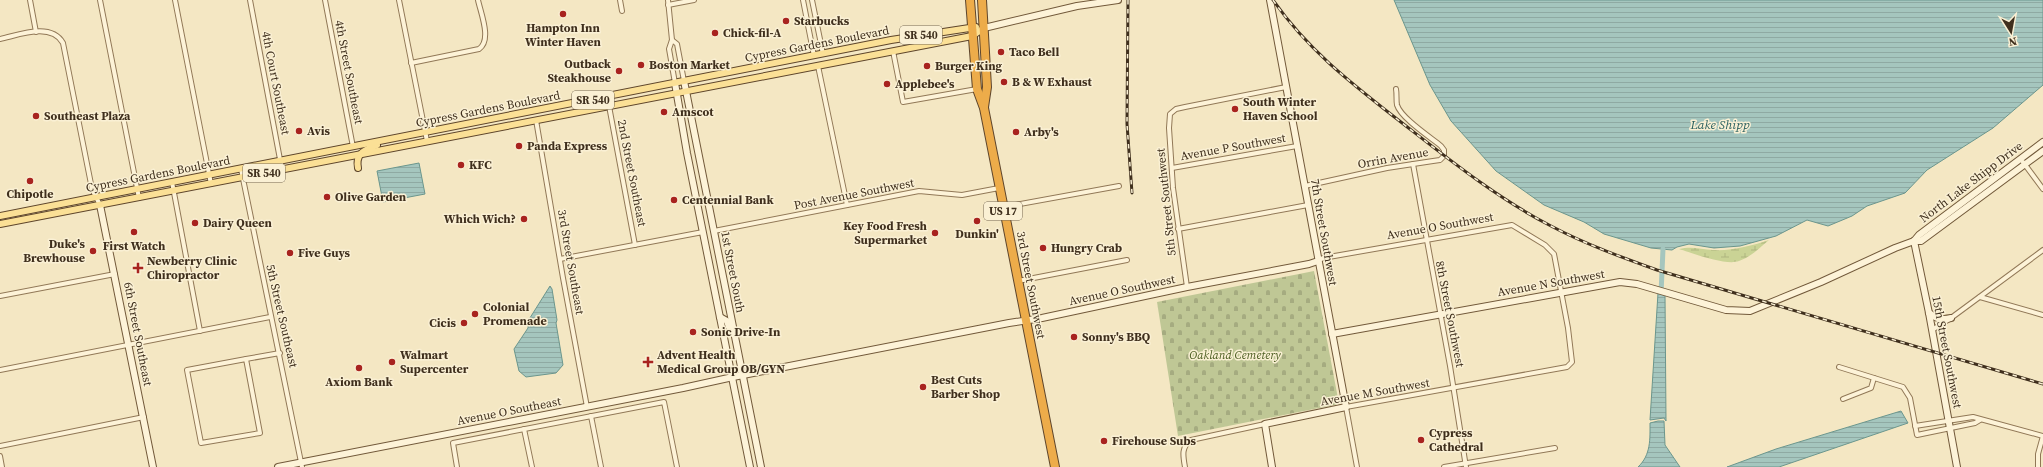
<svg xmlns="http://www.w3.org/2000/svg" width="2043" height="467" viewBox="0 0 2043 467" font-family="'Source Serif 4',serif">
	<style>
		.wetland { fill: url(#wetland-marsh) }
		.cemetery { fill: url(#cemetery-stones) }
		.water { fill: url(#water-rules); stroke: #6b968d }
		.lines { fill: none; stroke-linecap: round; stroke-linejoin: round }
		.canal { stroke: #a5c6be; stroke-width: 5 }
		.street-casing { stroke: #917857; stroke-width: 6 }
		.secondary-casing { stroke: #72593a; stroke-width: 8 }
		.primary-casing { stroke: #5e452b; stroke-width: 8 }
		.highway-casing { stroke: #5e452b; stroke-width: 10 }
		.street { stroke: #fdf3d8; stroke-width: 4 }
		.secondary { stroke: #fdf3d8; stroke-width: 6 }
		.primary { stroke: #fbe096; stroke-width: 6 }
		.highway { stroke: #edac4a; stroke-width: 8 }
		.rail-casing { stroke: #3f2f1d; stroke-width: 3 }
		.rail { stroke: #faf0d4; stroke-width: 1.5; stroke-dasharray: 4.5; stroke-linecap: butt }
		.poi-dot { fill: #a8231f; stroke: #faf0d4; stroke-width: 1.5 }
		.labels { text-anchor: middle; stroke-width: 3; stroke-linejoin: round; paint-order: stroke }
		.shield { fill: #faf0d4; stroke: #776954; stroke-width: 1 }
		.shield-label { font-size: 11px; font-weight: bold; fill: #3f2f1d }
		.poi-label { font-size: 12px; font-weight: bold; fill: #3f2f1d; stroke: #faf0d4; text-anchor: start }
		.street-label { font-size: 12px; fill: #3f2f1d; stroke: #faf0d4 }
		.park-label { font-size: 12px; font-style: italic; fill: #4c5e21; stroke: #faf0d4 }
		.water-label { font-size: 13px; font-style: italic; fill: #2a605f; stroke: #faf0d4 }
	</style>
	<defs>
		<pattern id="wetland-marsh" width="20" height="14" patternUnits="userSpaceOnUse"><rect width="20" height="14" fill="#cad395"/><path d="M1 5h8M5 5V1M11 12h8M15 12V8" fill="none" stroke="#afb580"/></pattern>
		<pattern id="cemetery-stones" width="16" height="16" patternUnits="userSpaceOnUse"><rect width="16" height="16" fill="#bfc795"/><path d="M2 7V4a2 2 0 0 1 4 0v3zM10 15v-3a2 2 0 0 1 4 0v3z" fill="#a5ab80"/></pattern>
		<pattern id="water-rules" width="6" height="5" patternUnits="userSpaceOnUse"><rect width="6" height="5" fill="#a5c6be"/><path d="M0 2.5h6" fill="none" stroke="#8faaa3"/></pattern>
	</defs>
	<rect width="100%" height="100%" fill="#f4e7c3"/>
	<path class="wetland" d="M 1769,240 C 1759,248 1751,257 1739,261 C 1726,266 1692,253 1679,249 C 1691,246 1701,249 1713,250 C 1732,251 1751,246 1769,240 Z"/>
	<path class="cemetery" d="M 1314,271 L 1339,404 L 1178,436 L 1157,302 Z"/>
	<g class="water">
		<path d="M 1394,0 L 2043,0 L 2043,85 L 1993,128 L 1927,170 L 1905,193 L 1867,206 L 1852,216 L 1828,226 L 1807,220 L 1776,236 L 1740,246 L 1714,248 L 1689,244 L 1677,247 L 1672,250 L 1651,248 L 1604,234 L 1584,222 L 1544,205 L 1496,171 L 1451,121 L 1430,85 Z"/>
		<path d="M 419,163 L 425,194 L 383,202 L 377,171 Z"/>
		<path d="M 550,286 L 552,289 L 557,320 L 556,323 L 563,365 L 556,373 L 526,377 L 519,371 L 514,349 L 528,328 L 528,321 Z"/>
		<path d="M 1658,293 L 1665,295 L 1666,421 L 1664,418 L 1650,420 Z"/>
		<path d="M 1901,411 L 1908,423 L 1779,467 L 1727,467 L 1776,449 Z"/>
		<path d="M 1658,421 L 1664,421 L 1665,445 L 1680,467 L 1638,467 C 1651,455 1650,439 1650,423 Z"/>
	</g>
	<g class="lines">
		<path class="canal" d="M 1661,294 L 1663,249"/>
		<defs>
			<g id="street">
				<path d="M 30,0 L 36,32"/>
				<path d="M 100,0 L 139,198"/>
				<path d="M 175,0 L 211,184"/>
				<path d="M 250,0 L 282,170"/>
				<path d="M 325,0 L 353,147"/>
				<path d="M 399,0 L 427,141"/>
				<path d="M 620,0 L 622,11"/>
				<path d="M 668,0 L 672,40 L 669,49 L 675,83"/>
				<path d="M 803,0 L 814,56"/>
				<path d="M 812,0 L 823,54"/>
				<path d="M 668,5 L 694,0"/>
				<path d="M 0,39 C 19,35 51,22 63,43 L 92,189 L 100,205"/>
				<path d="M 672,40 L 677,44 L 684,81"/>
				<path d="M 893,51 L 903,102 L 977,89"/>
				<path d="M 411,63 L 479,49 C 492,40 481,14 478,0"/>
				<path d="M 818,66 L 847,205"/>
				<path d="M 609,106 L 635,245"/>
				<path d="M 536,120 L 563,278 L 587,407"/>
				<path d="M 2023,162 L 2043,189"/>
				<path d="M 1413,164 L 1450,366 L 1466,467"/>
				<path d="M 1172,168 L 1297,146"/>
				<path d="M 241,169 L 302,467"/>
				<path d="M 172,182 L 200,331"/>
				<path d="M 1305,186 L 1387,168 L 1433,161 L 1440,160 L 1444,156 L 1444,150 L 1441,146 C 1430,137 1401,118 1397,105 C 1396,100 1397,94 1396,89"/>
				<path d="M 1004,207 L 1119,186"/>
				<path d="M 1178,229 L 1308,205"/>
				<path d="M 714,231 L 919,191 L 962,195 L 999,188"/>
				<path d="M 560,259 L 703,232"/>
				<path d="M 1318,261 L 1323,258 L 1512,225 L 1545,245 L 1554,254 L 1568,328 L 1572,362 L 1567,367 L 1346,407 L 1357,467"/>
				<path d="M 1018,281 L 1127,260"/>
				<path d="M 1187,287 L 1173,188 L 1169,128 L 1170,114 L 1176,109 L 1185,107 L 1286,87"/>
				<path d="M 0,296 L 115,274"/>
				<path d="M 1980,297 L 2043,315"/>
				<path d="M 1932,330 L 1951,318 L 2043,250"/>
				<path d="M 246,359 L 260,433 L 201,443 L 187,370 Z"/>
				<path d="M 246,359 L 280,353"/>
				<path d="M 1839,367 L 1903,387 L 1910,398 L 1917,435 L 1975,423 L 1980,420"/>
				<path d="M 0,370 L 270,317"/>
				<path d="M 1843,399 L 1871,388 L 1874,378"/>
				<path d="M 591,416 L 601,467"/>
				<path d="M 1915,426 L 1973,417 L 2043,436"/>
				<path d="M 524,429 L 532,467"/>
				<path d="M 0,446 L 144,417"/>
				<path d="M 0,456 L 2,467"/>
				<path d="M 457,467 L 453,443 L 664,402 L 677,467"/>
				<path d="M 1185,467 C 1183,456 1181,447 1191,440 L 1265,424"/>
				<path d="M 1444,467 L 1555,448"/>
				<path d="M 2038,467 L 2038,454 L 2043,436"/>
			</g>
			<g id="secondary">
				<path d="M 1270,0 L 1346,407 L 1265,424 L 1272,467"/>
				<path d="M 984,28 L 1077,6 L 1118,0"/>
				<path d="M 684,81 L 761,467"/>
				<path d="M 675,83 L 687,153 L 750,467"/>
				<path d="M 100,205 L 153,467"/>
				<path d="M 1914,241 L 1929,313 L 1957,467"/>
				<path d="M 1914,241 L 1919,235 L 2043,142"/>
				<path d="M 1929,313 C 1937,319 1942,320 1951,318"/>
				<path d="M 720,317 L 727,321 L 731,333"/>
				<path d="M 1332,334 L 1620,282 L 1637,284 L 1726,310 L 1750,311 L 1821,282 L 1895,248 L 1914,241 L 1921,241 L 2043,151"/>
				<path d="M 278,467 L 683,388 L 733,377 L 1009,323 L 1042,318 L 1187,287 L 1309,264 L 1318,261"/>
			</g>
			<g id="primary">
				<path d="M 358,168 C 355,152 366,150 377,145"/>
				<path d="M 0,216 L 891,40 L 976,27"/>
				<path d="M 0,224 L 972,36 L 984,28"/>
			</g>
			<g id="highway">
				<path d="M 970,0 L 977,89 L 984,108 L 1055,467"/>
				<path d="M 982,0 L 987,87 L 984,107"/>
			</g>
		</defs>
		<use href="#street" class="street-casing"/>
		<use href="#secondary" class="secondary-casing"/>
		<use href="#primary" class="primary-casing"/>
		<use href="#highway" class="highway-casing"/>
		<use href="#street" class="street"/>
		<use href="#secondary" class="secondary"/>
		<use href="#primary" class="primary"/>
		<use href="#highway" class="highway"/>
		<defs>
			<g id="rail">
				<path d="M 1128,0 L 1127,124 L 1132,193"/>
				<path d="M 1273,0 C 1307,49 1351,83 1397,119 C 1446,157 1495,197 1551,226 C 1585,244 1621,257 1657,270 L 2043,384"/>
			</g>
		</defs>
		<use href="#rail" class="rail-casing"/>
		<use href="#rail" class="rail"/>
	</g>
	<g class="poi-dot">
		<circle cx="563" cy="14" r="4"/>
		<circle cx="786" cy="21" r="4"/>
		<circle cx="715" cy="33" r="4"/>
		<circle cx="1001" cy="52" r="4"/>
		<circle cx="641" cy="65" r="4"/>
		<circle cx="927" cy="66" r="4"/>
		<circle cx="619" cy="71" r="4"/>
		<circle cx="1004" cy="82" r="4"/>
		<circle cx="887" cy="84" r="4"/>
		<circle cx="1235" cy="109" r="4"/>
		<circle cx="664" cy="112" r="4"/>
		<circle cx="36" cy="116" r="4"/>
		<circle cx="299" cy="131" r="4"/>
		<circle cx="1016" cy="132" r="4"/>
		<circle cx="519" cy="146" r="4"/>
		<circle cx="461" cy="165" r="4"/>
		<circle cx="30" cy="181" r="4"/>
		<circle cx="327" cy="197" r="4"/>
		<circle cx="674" cy="200" r="4"/>
		<circle cx="524" cy="219" r="4"/>
		<circle cx="977" cy="221" r="4"/>
		<circle cx="195" cy="223" r="4"/>
		<circle cx="134" cy="232" r="4"/>
		<circle cx="935" cy="233" r="4"/>
		<circle cx="1043" cy="248" r="4"/>
		<circle cx="93" cy="251" r="4"/>
		<circle cx="290" cy="253" r="4"/>
		<path d="M136 262h4v4h4v4h-4v4h-4v-4h-4v-4h4z"/>
		<circle cx="475" cy="314" r="4"/>
		<circle cx="464" cy="323" r="4"/>
		<circle cx="693" cy="332" r="4"/>
		<circle cx="1074" cy="337" r="4"/>
		<circle cx="392" cy="362" r="4"/>
		<path d="M646 356h4v4h4v4h-4v4h-4v-4h-4v-4h4z"/>
		<circle cx="359" cy="368" r="4"/>
		<circle cx="923" cy="387" r="4"/>
		<circle cx="1421" cy="440" r="4"/>
		<circle cx="1104" cy="441" r="4"/>
	</g>
	<g class="labels">
		<g class="shield">
			<rect x="900" y="26" width="42" height="18" rx="3"/>
			<rect x="572" y="91" width="42" height="18" rx="3"/>
			<rect x="243" y="164" width="42" height="18" rx="3"/>
			<rect x="984" y="202" width="38" height="18" rx="3"/>
		</g>
		<g class="shield-label">
			<text x="921" y="39">SR 540</text>
			<text x="593" y="104">SR 540</text>
			<text x="264" y="177">SR 540</text>
			<text x="1003" y="215">US 17</text>
		</g>
		<g class="poi-label">
			<text x="794" y="25">Starbucks</text>
			<text x="563" y="32" text-anchor="middle">Hampton Inn<tspan x="563" dy="14">Winter Haven</tspan></text>
			<text x="723" y="37">Chick-fil-A</text>
			<text x="1009" y="56">Taco Bell</text>
			<text x="611" y="68" text-anchor="end">Outback<tspan x="611" dy="14">Steakhouse</tspan></text>
			<text x="649" y="69">Boston Market</text>
			<text x="935" y="70">Burger King</text>
			<text x="1012" y="86">B &amp; W Exhaust</text>
			<text x="895" y="88">Applebee's</text>
			<text x="1243" y="106">South Winter<tspan x="1243" dy="14">Haven School</tspan></text>
			<text x="672" y="116">Amscot</text>
			<text x="44" y="120">Southeast Plaza</text>
			<text x="307" y="135">Avis</text>
			<text x="1024" y="136">Arby's</text>
			<text x="527" y="150">Panda Express</text>
			<text x="469" y="169">KFC</text>
			<text x="30" y="198" text-anchor="middle">Chipotle</text>
			<text x="335" y="201">Olive Garden</text>
			<text x="682" y="204">Centennial Bank</text>
			<text x="516" y="223" text-anchor="end">Which Wich?</text>
			<text x="203" y="227">Dairy Queen</text>
			<text x="927" y="230" text-anchor="end">Key Food Fresh<tspan x="927" dy="14">Supermarket</tspan></text>
			<text x="977" y="238" text-anchor="middle">Dunkin'</text>
			<text x="85" y="248" text-anchor="end">Duke's<tspan x="85" dy="14">Brewhouse</tspan></text>
			<text x="134" y="250" text-anchor="middle">First Watch</text>
			<text x="1051" y="252">Hungry Crab</text>
			<text x="298" y="257">Five Guys</text>
			<text x="147" y="265">Newberry Clinic<tspan x="147" dy="14">Chiropractor</tspan></text>
			<text x="483" y="311">Colonial<tspan x="483" dy="14">Promenade</tspan></text>
			<text x="456" y="327" text-anchor="end">Cicis</text>
			<text x="701" y="336">Sonic Drive-In</text>
			<text x="1082" y="341">Sonny's BBQ</text>
			<text x="400" y="359">Walmart<tspan x="400" dy="14">Supercenter</tspan></text>
			<text x="657" y="359">Advent Health<tspan x="657" dy="14">Medical Group OB/GYN</tspan></text>
			<text x="931" y="384">Best Cuts<tspan x="931" dy="14">Barber Shop</tspan></text>
			<text x="359" y="386" text-anchor="middle">Axiom Bank</text>
			<text x="1429" y="437">Cypress<tspan x="1429" dy="14">Cathedral</tspan></text>
			<text x="1112" y="445">Firehouse Subs</text>
		</g>
		<g class="street-label">
			<text transform="translate(817 44) rotate(-11)" y="4">Cypress Gardens Boulevard</text>
			<text transform="translate(349 72) rotate(79)" y="4">4th Street Southeast</text>
			<text transform="translate(276 83) rotate(79)" y="4">4th Court Southeast</text>
			<text transform="translate(488 109) rotate(-11)" y="4">Cypress Gardens Boulevard</text>
			<text transform="translate(1233 147) rotate(-10)" y="4">Avenue P Southwest</text>
			<text transform="translate(1393 158) rotate(-10)" y="4">Orrin Avenue</text>
			<text transform="translate(632 173) rotate(79)" y="4">2nd Street Southeast</text>
			<text transform="translate(158 174) rotate(-11)" y="4">Cypress Gardens Boulevard</text>
			<text transform="translate(1971 182) rotate(-37)" y="4">North Lake Shipp Drive</text>
			<text transform="translate(854 194) rotate(-11)" y="4">Post Avenue Southwest</text>
			<text transform="translate(1166 202) rotate(-96)" y="4">5th Street Southwest</text>
			<text transform="translate(1440 226) rotate(-10)" y="4">Avenue O Southwest</text>
			<text transform="translate(1324 232) rotate(80)" y="4">7th Street Southwest</text>
			<text transform="translate(571 262) rotate(80)" y="4">3rd Street Southeast</text>
			<text transform="translate(733 272) rotate(79)" y="4">1st Street South</text>
			<text transform="translate(1551 283) rotate(-10)" y="4">Avenue N Southwest</text>
			<text transform="translate(1031 285) rotate(79)" y="4">3rd Street Southwest</text>
			<text transform="translate(1122 290) rotate(-12)" y="4">Avenue O Southwest</text>
			<text transform="translate(1450 314) rotate(79)" y="4">8th Street Southwest</text>
			<text transform="translate(282 316) rotate(77)" y="4">5th Street Southeast</text>
			<text transform="translate(138 334) rotate(79)" y="4">6th Street Southeast</text>
			<text transform="translate(1947 352) rotate(79)" y="4">15th Street Southwest</text>
			<text transform="translate(1375 392) rotate(-10)" y="4">Avenue M Southwest</text>
			<text transform="translate(509 411) rotate(-11)" y="4">Avenue O Southeast</text>
		</g>
		<g class="park-label">
			<text x="1235" y="359">Oakland Cemetery</text>
		</g>
		<g class="water-label">
			<text x="1720" y="129">Lake Shipp</text>
		</g>
	</g>
	<g transform="translate(2011 32) rotate(169)" stroke="#faf0d4" stroke-width="3" paint-order="stroke">
	<path d="M0-3L7 15L0 10L-7 15Z" fill="#3f2f1d"/>
	<text y="-6" font-size="11" font-weight="bold" text-anchor="middle" fill="#3f2f1d">N</text>
	</g>
</svg>
